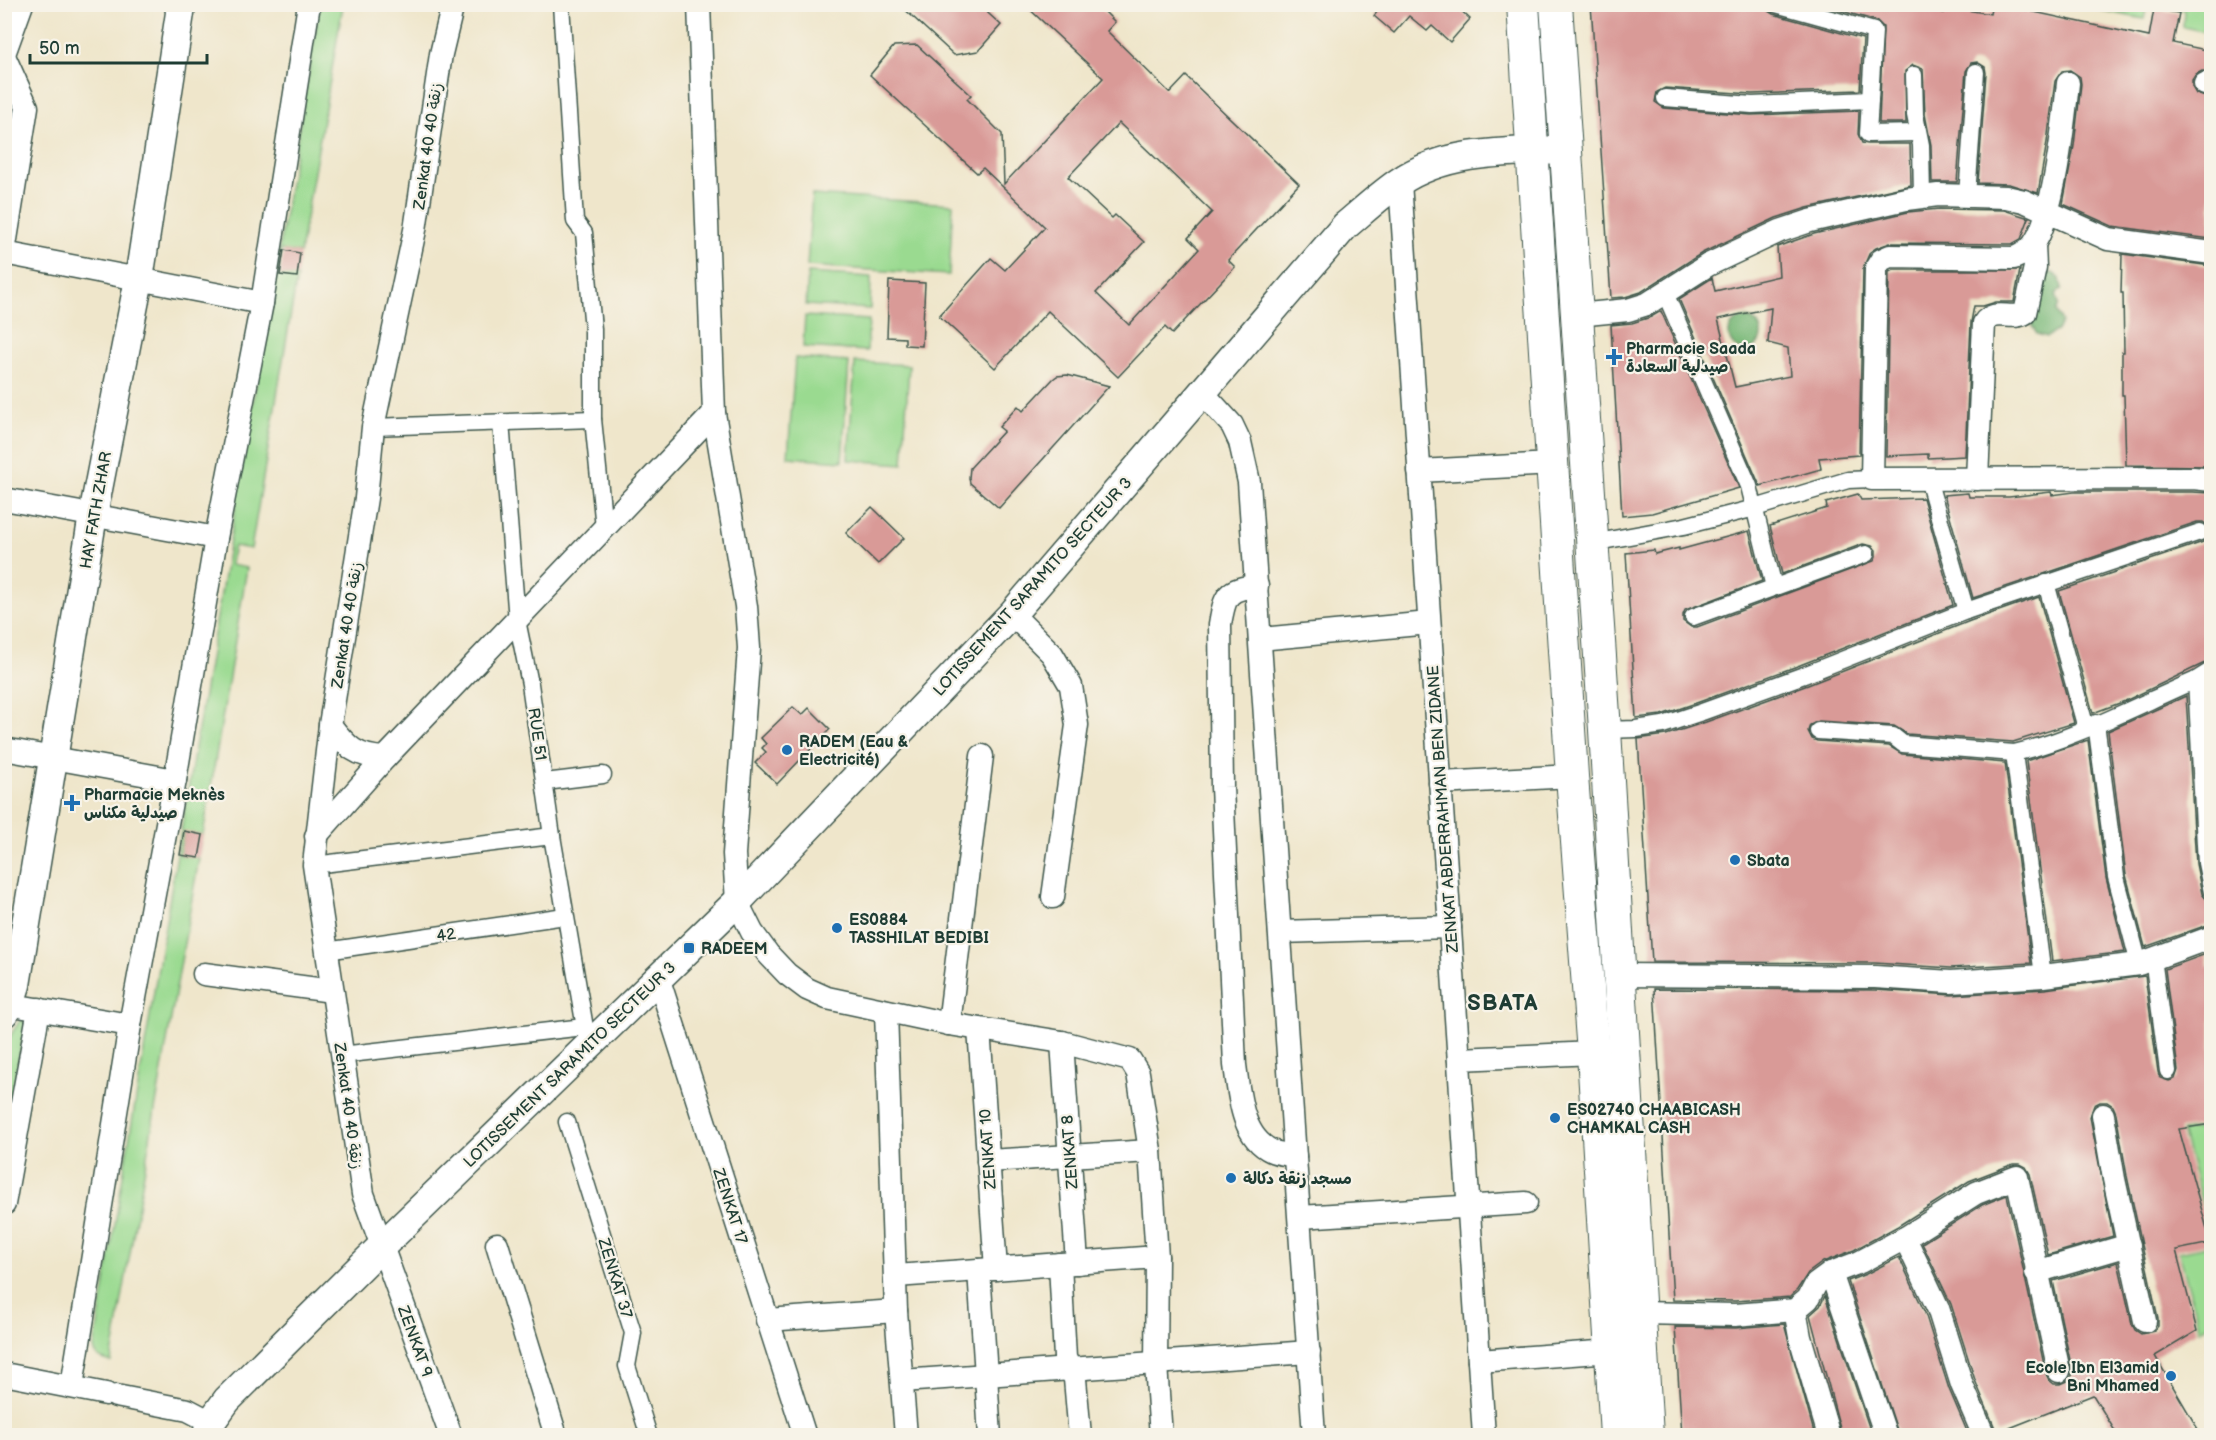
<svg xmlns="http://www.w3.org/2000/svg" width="2216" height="1440" viewBox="0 0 2216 1440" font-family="'Balsamiq Sans','Playpen Sans Arabic',sans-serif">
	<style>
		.green { fill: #9ada90; stroke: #5c8c62; stroke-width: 1.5 }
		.forest { fill: #7bba7a; stroke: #4d7c57; stroke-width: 1.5 }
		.building { fill: #d99a97; fill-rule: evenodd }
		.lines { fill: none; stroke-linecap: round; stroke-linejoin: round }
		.pedestrian-casing { stroke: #3e564b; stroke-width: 19 }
		.minor-casing { stroke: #3e564b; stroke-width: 25 }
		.tertiary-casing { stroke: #3e564b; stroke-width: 31 }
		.secondary-casing { stroke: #3e564b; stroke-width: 34 }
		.pedestrian { stroke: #fff; stroke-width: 16 }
		.minor { stroke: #fff; stroke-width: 22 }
		.tertiary { stroke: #fff; stroke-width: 28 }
		.secondary { stroke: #fff; stroke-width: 32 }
		.poi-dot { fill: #1f6fb2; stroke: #f7f3e8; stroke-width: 2 }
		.labels { text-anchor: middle; stroke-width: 4.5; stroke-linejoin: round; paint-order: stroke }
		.street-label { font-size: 16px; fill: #1f3d34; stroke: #f7f3e8 }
		.poi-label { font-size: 16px; font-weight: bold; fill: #1f3d34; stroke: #f7f3e8; text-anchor: start }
		.district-label { font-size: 22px; font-weight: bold; letter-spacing: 1.5px; fill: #1f3d34; stroke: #f7f3e8 }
	</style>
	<rect width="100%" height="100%" fill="#f7f3e8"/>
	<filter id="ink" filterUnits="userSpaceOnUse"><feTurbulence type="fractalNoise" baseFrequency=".0167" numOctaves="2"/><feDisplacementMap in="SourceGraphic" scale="12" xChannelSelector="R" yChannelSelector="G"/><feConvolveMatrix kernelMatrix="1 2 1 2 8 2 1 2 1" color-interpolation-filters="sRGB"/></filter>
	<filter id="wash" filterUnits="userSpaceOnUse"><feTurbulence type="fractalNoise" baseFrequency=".008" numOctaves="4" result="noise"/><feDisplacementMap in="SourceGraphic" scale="24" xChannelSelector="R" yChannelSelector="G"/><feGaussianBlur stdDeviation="1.35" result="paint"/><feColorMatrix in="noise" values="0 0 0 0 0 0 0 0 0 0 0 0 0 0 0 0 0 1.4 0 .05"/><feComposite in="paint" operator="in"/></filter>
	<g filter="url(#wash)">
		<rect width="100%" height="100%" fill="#efe6cb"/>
		<g class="green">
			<path d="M 320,5 L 343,5 L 300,253 L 281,250 L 278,274 L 297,277 L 251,549 L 234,546 L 230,565 L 247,568 L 203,835 L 184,832 L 180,855 L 199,858 L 111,1362 C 102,1359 96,1359 94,1348 Z"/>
			<path d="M 2075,5 L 2147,4 L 2147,5 L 2144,19 Z"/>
			<path d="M 2159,5 L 2211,5 L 2211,33 L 2183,27 L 2184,10 Z"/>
			<path d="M 812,195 L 953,204 L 949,275 L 807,266 Z"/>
			<path d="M 808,273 L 871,277 L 870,309 L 806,305 Z"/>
			<path d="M 805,316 L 869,320 L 867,351 L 803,347 Z"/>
			<path d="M 795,358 L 849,362 L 842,461 L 788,457 Z"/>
			<path d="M 855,362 L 909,365 L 903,464 L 848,460 Z"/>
			<path d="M 20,1020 L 26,1021 L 9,1110 L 5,1109 L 4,1046 Z"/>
			<path d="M 2211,1126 L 2212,1126 L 2211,1235 L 2182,1131 Z"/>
			<path d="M 2211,1245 L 2211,1322 L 2200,1330 L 2179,1252 Z"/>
		</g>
		<g class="forest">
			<path d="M 2043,271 L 2053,273 L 2060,279 L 2062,288 L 2056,294 L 2059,305 L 2056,312 L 2062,321 L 2058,330 L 2047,337 L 2037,334 L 2032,326 Z"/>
			<circle cx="1745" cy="334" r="16"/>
		</g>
		<g id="blocks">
			<g class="building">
				<path d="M 899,4 L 978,4 L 1001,25 L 978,51 L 954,55 Z"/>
				<path d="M 1024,4 L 1097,4 L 1115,22 L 1107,31 L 1170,93 L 1186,76 L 1299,184 L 1228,260 L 1235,267 L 1172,334 L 1165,327 L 1118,377 L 1048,311 L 995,368 L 939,316 L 991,258 L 1005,270 L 1045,227 L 983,168 L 977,173 L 870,75 L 894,46 L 917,45 L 971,95 L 967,99 L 1002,134 L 1004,184 L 1103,78 ZM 1119,123 L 1212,212 L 1188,238 L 1199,249 L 1129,325 L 1096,293 L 1144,242 L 1115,215 L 1112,218 L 1068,177 Z"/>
				<path d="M 1383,4 L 1454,4 L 1470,19 L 1450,42 L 1432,26 L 1427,31 L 1409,16 L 1394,33 L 1374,16 Z"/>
				<path d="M 1591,4 L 1766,4 L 1768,11 L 1773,14 L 1863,39 L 1860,90 L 1752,94 L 1665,88 L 1657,92 L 1655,102 L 1664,108 L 1751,115 L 1859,111 L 1858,134 L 1862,143 L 1868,144 L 1910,144 L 1911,185 L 1807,208 L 1776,218 L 1702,253 L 1641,292 L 1625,297 L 1611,298 Z"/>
				<path d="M 1817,4 L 1917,4 L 1916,7 L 1944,13 L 1949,7 L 1990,14 L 1992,4 L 1997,4 L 2149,37 L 2154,9 L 2179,13 L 2173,43 L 2211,51 L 2211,72 L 2202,71 L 2196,74 L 2192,80 L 2192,87 L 2196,94 L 2211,99 L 2211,239 L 2112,226 L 2063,204 L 2074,146 L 2081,84 L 2080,77 L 2070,70 L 2062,71 L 2055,81 L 2047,142 L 2038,193 L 2009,184 L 1978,183 L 1986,73 L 1985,67 L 1977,62 L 1971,63 L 1966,71 L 1957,182 L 1932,182 L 1931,145 L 1925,114 L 1923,69 L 1913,65 L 1905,71 L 1906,123 L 1879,123 L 1883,27 L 1877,21 Z"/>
				<path d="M 1939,209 L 2004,210 L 2029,218 L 2021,239 L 2012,244 L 1890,243 L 1876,248 L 1870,252 L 1863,268 L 1859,455 L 1819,458 L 1821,469 L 1760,486 L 1679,299 L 1712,278 L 1715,291 L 1779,276 L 1777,247 L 1785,244 L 1814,234 L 1908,212 ZM 1771,308 L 1768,343 L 1788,348 L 1790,376 L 1735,387 L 1718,319 Z"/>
				<path d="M 284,250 L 300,253 L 297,277 L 280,275 Z"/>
				<path d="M 2122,254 L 2211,266 L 2211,466 L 2126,465 L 2124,395 L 2122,395 L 2122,352 L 2124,352 L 2123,293 L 2121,293 Z"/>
				<path d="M 1893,270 L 2020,270 L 2014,302 L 1996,302 L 1983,306 L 1974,306 L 1971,322 L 1965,456 L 1928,458 L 1928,454 L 1886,456 L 1889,272 Z"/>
				<path d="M 889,281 L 925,283 L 922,346 L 905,345 L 905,338 L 887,337 Z"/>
				<path d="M 1661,311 L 1739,488 L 1652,513 L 1622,516 L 1611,325 L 1632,323 L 1651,317 Z"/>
				<path d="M 1067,375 L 1109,386 L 999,508 L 970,483 L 969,478 L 970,468 L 1004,431 L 999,427 L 1018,406 L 1023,411 L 1053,379 L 1057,376 Z"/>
				<path d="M 2051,492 L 2052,495 L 2074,492 L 2192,492 L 2211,493 L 2211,660 L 2125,701 L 2093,713 L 2059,591 L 2203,542 L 2210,533 L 2207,525 L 2203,522 L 2197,522 L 1973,598 L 1944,495 L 1968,493 L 1969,497 L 2009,497 Z"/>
				<path d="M 1858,494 L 1861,500 L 1923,498 L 1953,605 L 1800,665 L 1699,702 L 1661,715 L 1636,718 L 1626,553 L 1654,550 L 1655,554 L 1679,548 L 1679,550 L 1749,531 L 1762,581 L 1685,610 L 1683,615 L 1683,621 L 1691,627 L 1697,627 L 1874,561 L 1876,556 L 1876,550 L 1872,546 L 1863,544 L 1782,574 L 1770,526 L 1827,508 L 1826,503 Z"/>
				<path d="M 872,507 L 904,538 L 878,564 L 846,533 Z"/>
				<path d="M 2039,597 L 2074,723 L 2013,742 L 1907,734 L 1894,726 L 1819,721 L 1810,725 L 1808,731 L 1812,739 L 1817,741 L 1889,746 L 1902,754 L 2005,763 L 2031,963 L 1951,968 L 1875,963 L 1652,962 L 1638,739 L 1666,735 L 1706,722 L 1808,685 L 1970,621 Z"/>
				<path d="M 2211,683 L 2211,771 L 2207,686 Z"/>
				<path d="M 2186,696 L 2196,864 L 2202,894 L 2208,901 L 2210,924 L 2145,947 L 2126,875 L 2108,731 Z"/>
				<path d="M 793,707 L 802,715 L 809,708 L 830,729 L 777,784 L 755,763 L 766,752 L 762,748 L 766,744 L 761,738 Z"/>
				<path d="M 2088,740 L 2106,878 L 2125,952 L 2052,961 L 2026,761 Z"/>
				<path d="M 184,831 L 203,835 L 199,858 L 180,855 Z"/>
				<path d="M 2206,954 L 2208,967 L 2211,966 L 2211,1124 L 2179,1129 L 2211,1243 L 2176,1250 L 2197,1331 L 2155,1356 L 2202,1436 L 2118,1436 L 2093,1395 L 1997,1433 L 1975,1380 L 1951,1304 L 1922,1243 L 1982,1205 L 2007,1195 L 2046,1374 L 2049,1380 L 2054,1384 L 2061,1384 L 2068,1381 L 2072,1376 L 2072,1369 L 2053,1281 L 2118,1262 L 2132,1324 L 2135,1330 L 2141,1334 L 2154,1331 L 2158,1326 L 2158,1318 L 2127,1176 L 2116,1113 L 2113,1106 L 2107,1102 L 2100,1102 L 2094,1105 L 2090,1117 L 2113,1236 L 2048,1255 L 2030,1174 L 2026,1167 L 2020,1164 L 2013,1164 L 1969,1181 L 1898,1226 L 1854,1250 L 1823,1262 L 1808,1273 L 1797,1290 L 1790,1297 L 1735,1301 L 1673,1300 L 1654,989 L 1875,990 L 1952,995 L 2045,989 L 2145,976 L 2158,1072 L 2160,1078 L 2169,1081 L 2175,1079 L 2178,1070 L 2165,969 Z"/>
				<path d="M 1899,1257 L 1925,1313 L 1949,1389 L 1969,1436 L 1899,1436 L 1848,1281 L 1866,1274 Z"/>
				<path d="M 1825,1296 L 1872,1436 L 1842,1436 L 1810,1315 L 1820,1306 Z"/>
				<path d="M 1784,1324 L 1815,1436 L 1682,1436 L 1675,1327 L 1736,1328 Z"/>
			</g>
		</g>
	</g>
	<g filter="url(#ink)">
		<use href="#blocks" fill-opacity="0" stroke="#3e564b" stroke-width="1.5"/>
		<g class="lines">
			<defs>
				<g id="pedestrian">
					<path d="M 561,4 L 575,221 L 584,233 L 593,329 L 593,419 L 604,528"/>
					<path d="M 1776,4 L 1874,31 L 1868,134 L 1917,133"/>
					<path d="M 1914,75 L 1915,115 L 1921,145 L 1922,197"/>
					<path d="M 1665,98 L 1752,105 L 1870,100"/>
					<path d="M 1967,195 L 1976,72"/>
					<path d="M 1665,293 L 1749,486 L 1774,587"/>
					<path d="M 501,422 L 517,620 L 530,684 L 552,836 L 588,1045"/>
					<path d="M 373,427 L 593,419"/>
					<path d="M 1928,479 L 1966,611"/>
					<path d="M 1592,543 L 1684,526 L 1755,508 L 1848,480 L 1872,479"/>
					<path d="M 2046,583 L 2086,728"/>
					<path d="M 1693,617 L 1866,554"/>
					<path d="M 2196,680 L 2206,863 L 2212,892"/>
					<path d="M 2096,723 L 2116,877 L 2139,964"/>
					<path d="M 1605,730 L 1636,729 L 1663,725 L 1702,712 L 1804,675 L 1966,611 L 2200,532"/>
					<path d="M 1818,731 L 1893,736 L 1903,744 L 2014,753 C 2073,740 2140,704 2196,680 L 2212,670"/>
					<path d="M 2014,753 L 2043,976"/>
					<path d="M 545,782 L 603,775"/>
					<path d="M 314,865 L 552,836"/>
					<path d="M 326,951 L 565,916"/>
					<path d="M 2153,958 L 2168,1071"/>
					<path d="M 341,1055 L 584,1027"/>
					<path d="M 567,1122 L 633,1333 L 627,1366 L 649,1436"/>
				</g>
				<g id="minor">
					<path d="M 699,4 L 714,413 L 746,606 L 749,648 L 734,854 L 737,902 L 752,932 L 768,954 L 787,974 L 807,989 L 827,998 L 949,1024 L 1062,1042 L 1130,1060 L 1138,1073 L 1150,1151 L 1157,1257 L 1156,1365 L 1161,1436"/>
					<path d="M 4,54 L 22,4"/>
					<path d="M 4,56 L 27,107 L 4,252"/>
					<path d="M 2068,83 C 2064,121 2054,217 2033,245 C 2028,252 2022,255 2014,258 L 1890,256 L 1881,260 L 1876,268 L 1872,479 L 2193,478 L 2212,480"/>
					<path d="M 2205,84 L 2212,86"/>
					<path d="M 1400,182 L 1484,1436"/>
					<path d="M 4,253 L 262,303"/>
					<path d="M 1577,315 L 1628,310 L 1647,304 L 1708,265 L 1780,231 L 1810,221 L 1906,199 L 1938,195 L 2006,197 L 2024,201 L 2108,239 L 2212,253"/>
					<path d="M 1203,393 L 1232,425 L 1240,442 L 1249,482 L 1314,1436"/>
					<path d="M 1419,471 L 1553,464"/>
					<path d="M 1977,479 L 1984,323 C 1994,308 2012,321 2025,313 L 2035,267 L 2034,244"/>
					<path d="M 4,499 L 216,538"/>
					<path d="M 1257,586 C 1226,589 1225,596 1220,624 L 1222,787 L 1235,1065 C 1239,1093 1241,1137 1272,1151 C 1278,1154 1288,1154 1295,1156"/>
					<path d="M 1012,614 L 1052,654 L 1071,686 L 1077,725 L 1053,897"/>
					<path d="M 1260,639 L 1429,623"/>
					<path d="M 330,725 C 347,747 356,757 385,758"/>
					<path d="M 4,749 L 175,780"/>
					<path d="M 1440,783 L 1572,776"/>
					<path d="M 316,836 L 385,758 L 714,413"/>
					<path d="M 1280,932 L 1450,927"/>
					<path d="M 204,974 L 332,991"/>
					<path d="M 1618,975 L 1875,977 L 1951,982 L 2043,976 L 2139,964 L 2212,937"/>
					<path d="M 658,977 L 805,1436"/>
					<path d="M 24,1007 L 130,1025"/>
					<path d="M 886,1011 L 896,1311 L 906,1436"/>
					<path d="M 949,1024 L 982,756"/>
					<path d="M 979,1029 L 996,1269"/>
					<path d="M 1062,1042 L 1077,1263"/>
					<path d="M 1459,1059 L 1593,1053"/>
					<path d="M 2103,1115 L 2114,1179 L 2145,1321"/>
					<path d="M 988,1161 L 1150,1151"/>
					<path d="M 4,1204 L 39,1009"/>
					<path d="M 1300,1217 L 1526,1203"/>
					<path d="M 1905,1238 L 1938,1308 L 1962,1385 L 1984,1436"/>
					<path d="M 497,1244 L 556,1436"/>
					<path d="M 1060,1264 L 1065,1358 L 1075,1379 L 1080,1436"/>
					<path d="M 979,1270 L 990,1436"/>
					<path d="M 2036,1272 L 2129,1245"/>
					<path d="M 1831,1273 L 1886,1436"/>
					<path d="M 896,1276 L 1157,1257"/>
					<path d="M 1795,1310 L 1800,1337 L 1829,1436"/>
					<path d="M 1641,1313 L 1735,1315 L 1795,1310 L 1808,1299 L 1816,1284 L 1831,1273 L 1860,1262 L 1905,1238 L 1976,1193 L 2017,1177 L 2059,1371"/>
					<path d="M 767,1320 L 896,1311"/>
					<path d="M 1479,1361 L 1611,1351"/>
					<path d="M 4,1374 L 106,1394"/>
					<path d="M 902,1381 L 1309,1352"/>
					<path d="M 72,1386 L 130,1025 L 175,780 L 216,538 L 262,303 L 309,4"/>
					<path d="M 116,1396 L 188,1410 L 211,1422"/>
					<path d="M 451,1436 L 363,1194 L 314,865 L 330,725 L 366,498 L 373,427 L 415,230 L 441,54 L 453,4"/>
				</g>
				<g id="tertiary">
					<path d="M 4,1013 L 10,1004 L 16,985 L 93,515 L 139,279 L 180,13 L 179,4"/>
					<path d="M 206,1436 L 211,1422 L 227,1400 L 382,1246 L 737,902 L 1012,614 L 1345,226 C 1363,211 1380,195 1399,182 C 1448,149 1510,152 1566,150"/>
				</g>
				<g id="secondary">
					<path d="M 1523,4 L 1572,776 L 1593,1053 L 1616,1436"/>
					<path d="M 1556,4 L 1605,730 L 1647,1436"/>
				</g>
			</defs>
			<use href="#pedestrian" class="pedestrian-casing"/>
			<use href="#minor" class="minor-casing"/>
			<use href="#tertiary" class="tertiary-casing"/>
			<use href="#secondary" class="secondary-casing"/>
			<use href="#pedestrian" class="pedestrian"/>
			<use href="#minor" class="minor"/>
			<use href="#tertiary" class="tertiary"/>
			<use href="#secondary" class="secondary"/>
		</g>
	</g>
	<g class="poi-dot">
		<path d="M1611 348h6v6h6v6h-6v6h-6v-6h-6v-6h6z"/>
		<circle cx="787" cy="750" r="6"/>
		<path d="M69 794h6v6h6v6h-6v6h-6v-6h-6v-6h6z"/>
		<circle cx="1735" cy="860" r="6"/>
		<circle cx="837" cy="928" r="6"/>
		<rect x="683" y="942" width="12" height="12" rx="3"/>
		<circle cx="1555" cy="1118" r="6"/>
		<circle cx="1231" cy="1178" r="6"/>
		<circle cx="2171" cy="1376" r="6"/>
	</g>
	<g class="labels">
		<g class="street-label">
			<text transform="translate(427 146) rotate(-82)" y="6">Zenkat 40 زنقة 40</text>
			<text transform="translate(95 510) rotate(-80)" y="6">HAY FATH ZHAR</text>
			<text transform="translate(1032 586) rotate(-48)" y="6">LOTISSEMENT SARAMITO SECTEUR 3</text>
			<text transform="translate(346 625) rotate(-81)" y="6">Zenkat 40 زنقة 40</text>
			<text transform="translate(538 734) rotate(82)" y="6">RUE 51</text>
			<text transform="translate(1442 809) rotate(-94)" y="6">ZENKAT ABDERRAHMAN BEN ZIDANE</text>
			<text transform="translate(446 934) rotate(-8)" y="6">42</text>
			<text transform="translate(569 1064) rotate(-44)" y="6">LOTISSEMENT SARAMITO SECTEUR 3</text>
			<text transform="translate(349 1106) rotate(82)" y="6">Zenkat 40 زنقة 40</text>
			<text transform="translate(987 1149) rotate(-94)" y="6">ZENKAT 10</text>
			<text transform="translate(1069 1152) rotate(-94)" y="6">ZENKAT 8</text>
			<text transform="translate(731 1206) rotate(72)" y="6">ZENKAT 17</text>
			<text transform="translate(616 1278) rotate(73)" y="6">ZENKAT 37</text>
			<text transform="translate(416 1341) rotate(70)" y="6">ZENKAT 9</text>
		</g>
		<g class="poi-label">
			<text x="1626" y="354">Pharmacie Saada<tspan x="1626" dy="18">صيدلية السعادة</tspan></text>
			<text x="799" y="747">RADEM (Eau &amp;<tspan x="799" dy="18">Electricité)</tspan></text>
			<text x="84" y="800">Pharmacie Meknès<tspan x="84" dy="18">صيدلية مكناس</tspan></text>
			<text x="1747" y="866">Sbata</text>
			<text x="849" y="925">ES0884<tspan x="849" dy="18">TASSHILAT BEDIBI</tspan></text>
			<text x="701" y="954">RADEEM</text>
			<text x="1567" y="1115">ES02740 CHAABICASH<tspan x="1567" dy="18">CHAMKAL CASH</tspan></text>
			<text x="1243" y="1184">مسجد زنقة دكالة</text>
			<text x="2159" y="1373" text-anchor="end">Ecole Ibn El3amid<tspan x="2159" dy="18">Bni Mhamed</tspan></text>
		</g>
		<g class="district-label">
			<text x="1503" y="1010">SBATA</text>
		</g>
	</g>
	<rect width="2216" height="1440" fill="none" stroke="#f7f3e8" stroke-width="24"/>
	<path d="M30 54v9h177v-9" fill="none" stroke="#1f3d34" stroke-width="3"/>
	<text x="39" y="54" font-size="18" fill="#1f3d34" stroke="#f7f3e8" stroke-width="4.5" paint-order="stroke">50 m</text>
</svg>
